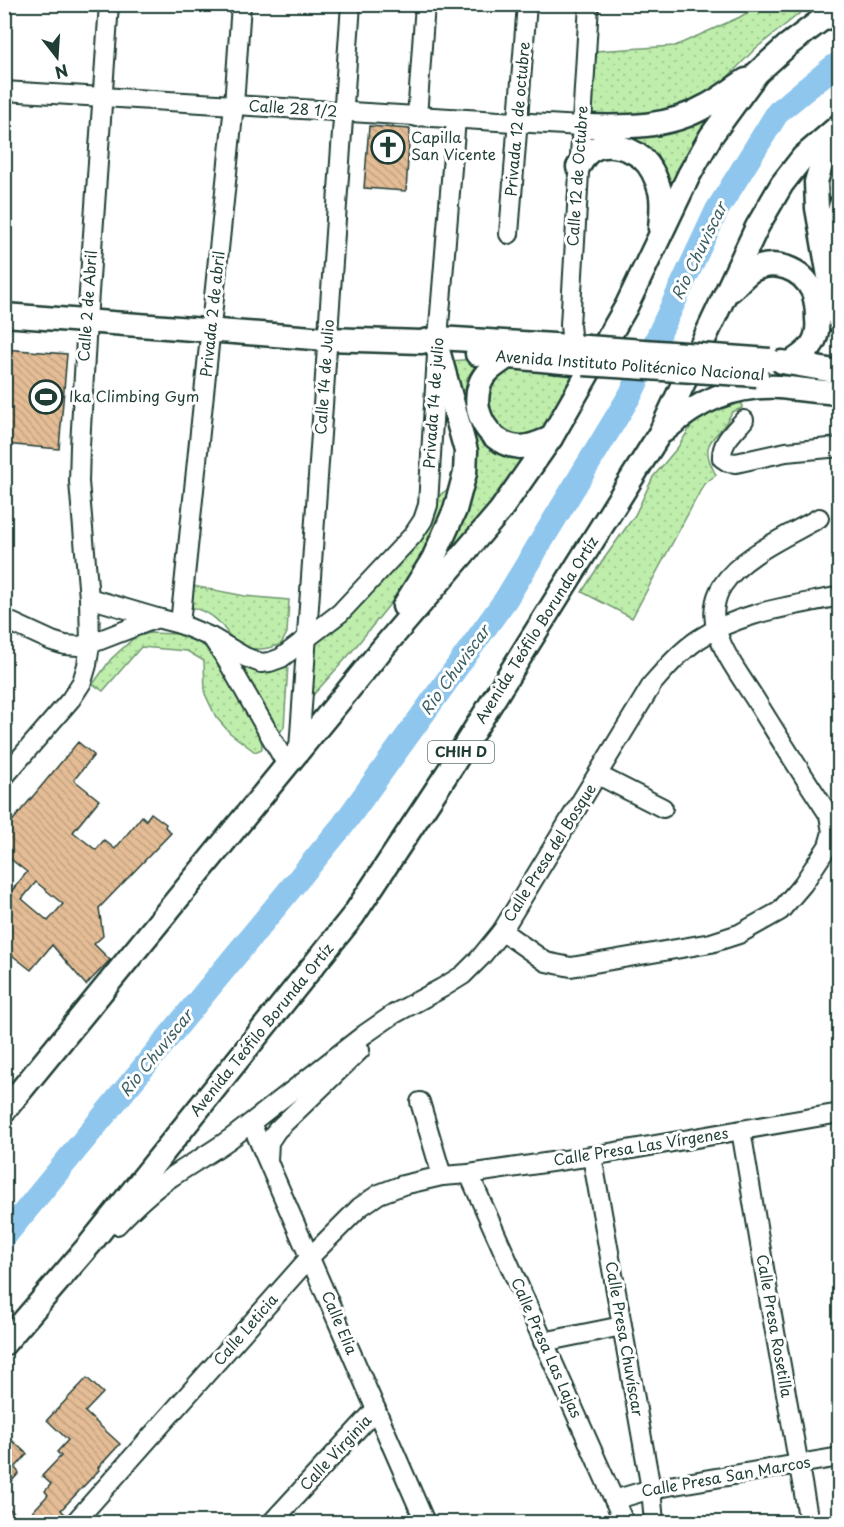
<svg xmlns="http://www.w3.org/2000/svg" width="844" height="1527" viewBox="0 0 844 1527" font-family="'Playpen Sans',sans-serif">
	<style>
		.grass { fill: url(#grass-dots); stroke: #6f9670; stroke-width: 1.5 }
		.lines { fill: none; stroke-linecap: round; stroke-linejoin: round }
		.river { stroke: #8fc6ed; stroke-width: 24 }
		.building { fill: url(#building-back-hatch); stroke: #1f3d34; stroke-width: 1.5; fill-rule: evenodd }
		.minor-casing { stroke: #1f3d34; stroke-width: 22 }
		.major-casing { stroke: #1f3d34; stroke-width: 27 }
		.minor { stroke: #fff; stroke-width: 18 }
		.major { stroke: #fff; stroke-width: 22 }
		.major-bridge-casing { stroke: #1f3d34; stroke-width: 27; stroke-linecap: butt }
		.major-bridge { stroke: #fff; stroke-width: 22 }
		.labels { text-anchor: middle; stroke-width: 6; stroke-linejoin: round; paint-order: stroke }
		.shield { fill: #fff; stroke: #627771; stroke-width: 1.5 }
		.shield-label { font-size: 14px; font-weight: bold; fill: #1f3d34 }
		.street-label { font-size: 15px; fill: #1f3d34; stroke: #fff }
		.poi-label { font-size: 15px; fill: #1f3d34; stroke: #fff; text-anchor: start }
		.water-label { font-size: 16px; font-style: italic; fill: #3b5f62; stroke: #fff }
	</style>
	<defs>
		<pattern id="grass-dots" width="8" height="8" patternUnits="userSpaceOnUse" patternTransform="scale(1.5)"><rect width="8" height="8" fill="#bfeeac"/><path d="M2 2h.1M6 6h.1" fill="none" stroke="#a4cd95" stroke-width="1.8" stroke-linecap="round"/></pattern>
		<pattern id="building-back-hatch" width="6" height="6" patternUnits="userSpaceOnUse" patternTransform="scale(1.5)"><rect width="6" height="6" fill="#e4bc95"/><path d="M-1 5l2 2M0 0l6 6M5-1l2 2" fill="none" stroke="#c3a281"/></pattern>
	</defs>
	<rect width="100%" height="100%" fill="#fff"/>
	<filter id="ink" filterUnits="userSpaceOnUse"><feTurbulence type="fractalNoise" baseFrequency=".0167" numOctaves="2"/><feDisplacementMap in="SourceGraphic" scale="12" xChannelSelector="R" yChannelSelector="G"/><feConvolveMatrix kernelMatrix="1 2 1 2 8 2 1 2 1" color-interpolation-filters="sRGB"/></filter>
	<g filter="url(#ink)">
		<g class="grass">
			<path d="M 759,5 L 810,5 L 755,49 L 718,87 L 677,107 L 630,115 L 592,115 L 595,51 L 675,46 L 740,17 Z"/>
			<path d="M 719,111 L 682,164 L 666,201 L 630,140 L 588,138 Z"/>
			<path d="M 475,359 L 479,360 L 467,378 L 464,399 L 466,417 L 474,434 L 489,447 L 502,455 L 519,459 L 523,463 L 437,570 L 462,510 L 450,361 Z"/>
			<path d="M 520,366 L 581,376 L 544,431 L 531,438 L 504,434 L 486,413 C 488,386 490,371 520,366 Z"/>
			<path d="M 742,399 L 742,408 L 732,412 C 719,442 695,437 716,475 L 704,484 L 632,618 L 582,592 L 596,570 L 635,515 L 653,477 L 678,447 L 693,423 L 713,412 Z"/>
			<path d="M 448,490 L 435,529 L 420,561 L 406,584 L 349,655 L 306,703 L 312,644 L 433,512 C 437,502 438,493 448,490 Z"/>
			<path d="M 193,586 L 245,596 L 289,600 L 287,633 L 281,644 C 264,651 246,652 232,638 C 226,632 221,622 213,617 C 207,612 199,610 192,607 Z"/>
			<path d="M 150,633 L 177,634 L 198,640 L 210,652 L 261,733 L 262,749 L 255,752 L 230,733 L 216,717 L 205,694 L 204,661 L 187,651 L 141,647 L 103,691 L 93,684 L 111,659 L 135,637 Z"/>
			<path d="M 236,660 C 242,662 244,665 249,668 C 261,675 275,666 286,660 L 288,665 L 284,727 L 281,731 L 276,731 Z"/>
		</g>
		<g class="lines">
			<path class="river" d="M 4,1237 L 343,825 L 506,599 L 632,392 L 717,210 L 778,112 L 833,67 L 840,63"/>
		</g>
		<g class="building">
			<path d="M 369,126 L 410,129 L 406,191 L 364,188 Z"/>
			<path d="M 4,349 L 67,354 L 59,449 L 4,444 Z"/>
			<path d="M 78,742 L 94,755 L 74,780 L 99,800 L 73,832 L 96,850 L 104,840 L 115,849 L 142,816 L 146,820 L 151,813 L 166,824 L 165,827 L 171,833 L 99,908 L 103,936 L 94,944 L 110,960 L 86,985 L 52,945 L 31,970 L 4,949 L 4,900 L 27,872 L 4,854 L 4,831 ZM 36,882 L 63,904 L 48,921 L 22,899 Z"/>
			<path d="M 87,1378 L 103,1393 L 85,1412 L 120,1444 L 98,1468 L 99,1470 L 61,1510 L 66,1515 L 61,1522 L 4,1522 L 4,1504 L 24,1521 L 48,1495 L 45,1491 L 51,1484 L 42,1476 L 61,1456 L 57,1452 L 68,1440 L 47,1420 Z"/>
			<path d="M 4,1433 L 27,1454 L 15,1468 L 19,1473 L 4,1490 Z"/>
		</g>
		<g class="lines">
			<defs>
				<g id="minor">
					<path d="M 4,91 L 581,126"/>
					<path d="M 417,117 L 425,4"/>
					<path d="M 840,202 C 833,216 836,233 840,247"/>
					<path d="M 509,234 L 527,4"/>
					<path d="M 575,346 L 571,335 L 570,325 L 589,4"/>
					<path d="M 744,420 C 734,432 721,442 722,458 L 728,462 L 736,463 L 786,452 L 840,447"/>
					<path d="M 89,598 L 157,618"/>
					<path d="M 4,619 L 52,641 L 65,645 L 78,646 L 90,644 L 157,618 L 180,624 L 211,637 L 245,657 L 261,663 L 270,662 L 281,658 L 340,613 L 413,535 L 423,520 L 428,505 L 438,338 L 456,119"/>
					<path d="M 180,624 L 234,105 L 241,4"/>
					<path d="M 214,641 L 228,662 L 287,765"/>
					<path d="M 299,749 L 351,4"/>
					<path d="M 598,775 L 663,808"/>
					<path d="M 4,777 L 71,699 L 82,682 L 87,665 L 90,644 L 89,598 L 79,482 L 80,446 L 87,321 L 109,4"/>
					<path d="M 502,931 L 546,962 L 571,967 L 711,943 L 739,934 L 780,911 L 803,884 L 828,846 L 832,832 L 829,815 C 804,777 779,738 755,699 C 741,677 724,655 717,631 C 712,616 714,599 722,586 C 742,555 788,536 819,518"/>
					<path d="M 420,1102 L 442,1176"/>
					<path d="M 251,1123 L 425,1522"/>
					<path d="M 741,1130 L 770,1304 L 809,1522"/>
					<path d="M 592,1156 L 651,1489 L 654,1522"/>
					<path d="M 268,1160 L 269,1142 L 277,1130 L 360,1050"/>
					<path d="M 469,1174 L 624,1522"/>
					<path d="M 117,1225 C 133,1208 150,1191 170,1178 C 192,1163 214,1151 234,1136 L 365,1034 L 394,1014 L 442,988 L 463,975 L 480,958 L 502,931 L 653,683 C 667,667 681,651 699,639 C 740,612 793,606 840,596"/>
					<path d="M 543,1342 L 622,1326"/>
					<path d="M 614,1500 L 651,1489 L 840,1457"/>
					<path d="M 75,1522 L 310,1257 L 360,1207 L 379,1194 L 403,1185 L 442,1176 L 469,1174 L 592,1156 L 840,1113"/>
					<path d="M 272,1522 L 376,1409"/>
				</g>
				<g id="major">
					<path d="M 581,126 C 624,127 667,129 706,106 C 720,99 732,89 746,80"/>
					<path d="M 838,136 L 823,158 L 816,182 L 817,208 L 834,305 L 840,322"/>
					<path d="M 578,167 C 581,163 583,159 586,155 C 601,139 627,146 642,158 C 651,166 657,180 660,191 C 663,203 661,216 660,228"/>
					<path d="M 731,290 C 737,284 744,276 751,271 C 774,258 802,268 813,292 C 816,300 817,311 817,319 C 818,328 817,338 811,346 C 806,353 798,358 790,363"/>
					<path d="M 4,315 L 327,339 L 421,342 L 438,338 L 587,347"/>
					<path d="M 477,354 L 584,364"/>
					<path d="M 506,358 C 496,365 484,372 480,384 C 470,412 489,445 520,447 C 531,447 541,442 551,438"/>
					<path d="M 782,362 L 840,372"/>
					<path d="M 664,431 C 698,401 733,385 779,387 C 799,389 819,392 840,393"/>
					<path d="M 404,606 L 433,559 L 455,510 L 465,473 L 466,451 L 438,350"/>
					<path d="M 4,1111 L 382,649 L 500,511 L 551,438 L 626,307 L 689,175 L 711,136 L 757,73 L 788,45 L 820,21 L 840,11"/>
					<path d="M 4,1344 L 90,1244 L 353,916 L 452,766 L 660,433 L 757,227 L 782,184 L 803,157 L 840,125"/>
				</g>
			</defs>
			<use href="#minor" class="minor-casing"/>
			<use href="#major" class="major-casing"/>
			<use href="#minor" class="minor"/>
			<use href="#major" class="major"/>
			<defs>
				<g id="major-bridge">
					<path d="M 587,347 L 770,360"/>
					<path d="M 584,364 L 757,375"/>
				</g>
			</defs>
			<use href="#major-bridge" class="major-bridge-casing"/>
			<use href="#major-bridge" class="major-bridge"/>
		</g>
	</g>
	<defs>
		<symbol id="church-ring" viewBox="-11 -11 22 22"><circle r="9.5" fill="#fff" stroke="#1f3d34" stroke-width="1.5"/><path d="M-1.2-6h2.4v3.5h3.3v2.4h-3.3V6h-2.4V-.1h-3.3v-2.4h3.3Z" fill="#1f3d34"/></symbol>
		<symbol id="stadium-ring" viewBox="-11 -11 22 22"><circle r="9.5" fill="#fff" stroke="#1f3d34" stroke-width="1.5"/><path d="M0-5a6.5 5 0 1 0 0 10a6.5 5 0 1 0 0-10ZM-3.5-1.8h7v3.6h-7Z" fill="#1f3d34"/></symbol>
	</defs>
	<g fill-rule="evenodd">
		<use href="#church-ring" x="369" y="128" width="38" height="38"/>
		<use href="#stadium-ring" x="27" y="378" width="38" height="38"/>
	</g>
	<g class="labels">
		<rect class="shield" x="428" y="741" width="66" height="22" rx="4.5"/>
		<g class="shield-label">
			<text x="461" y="757">CHIH D</text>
		</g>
		<g class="street-label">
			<text transform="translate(293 109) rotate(4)" y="5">Calle 28 1/2</text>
			<text transform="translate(518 119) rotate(-85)" y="5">Privada 12 de octubre</text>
			<text transform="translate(578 176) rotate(-86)" y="5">Calle 12 de Octubre</text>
			<text transform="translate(88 306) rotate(-86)" y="5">Calle 2 de Abril</text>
			<text transform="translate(213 314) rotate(-84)" y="5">Privada 2 de abril</text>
			<text transform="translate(630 366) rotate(4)" y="5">Avenida Instituto Politécnico Nacional</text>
			<text transform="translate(325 377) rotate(-86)" y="5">Calle 14 de Julio</text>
			<text transform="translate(434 403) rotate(-86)" y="5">Privada 14 de julio</text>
			<text transform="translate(537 630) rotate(-58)" y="5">Avenida Teófilo Borunda Ortíz</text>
			<text transform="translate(550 853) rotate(-58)" y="5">Calle Presa del Bosque</text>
			<text transform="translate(262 1030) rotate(-51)" y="5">Avenida Teófilo Borunda Ortíz</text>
			<text transform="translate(641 1147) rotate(-9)" y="5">Calle Presa Las Vírgenes</text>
			<text transform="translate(339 1323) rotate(67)" y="5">Calle Elia</text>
			<text transform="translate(774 1326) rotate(80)" y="5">Calle Presa Rosetilla</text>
			<text transform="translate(246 1330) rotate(-49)" y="5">Calle Leticia</text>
			<text transform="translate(624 1339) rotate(80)" y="5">Calle Presa Chuvíscar</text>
			<text transform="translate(546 1348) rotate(66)" y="5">Calle Presa Las Lajas</text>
			<text transform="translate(336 1453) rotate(-47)" y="5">Calle Virginia</text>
			<text transform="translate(726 1477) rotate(-10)" y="5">Calle Presa San Marcos</text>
		</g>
		<g class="poi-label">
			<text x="411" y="143">Capilla<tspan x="411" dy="17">San Vicente</tspan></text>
			<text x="69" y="402">Ika Climbing Gym</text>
		</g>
		<g class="water-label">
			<text transform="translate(699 251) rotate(-64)" y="6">Rio Chuviscar</text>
			<text transform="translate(455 670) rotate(-54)" y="6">Rio Chuviscar</text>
			<text transform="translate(156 1053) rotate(-51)" y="6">Rio Chuviscar</text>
		</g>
	</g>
	<rect width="844" height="1527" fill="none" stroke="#fff" stroke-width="24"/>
	<rect x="12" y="12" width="820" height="1503" fill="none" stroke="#1f3d34" stroke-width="2" filter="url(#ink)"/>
	<g transform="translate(57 57) rotate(163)" stroke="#ffffff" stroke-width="4.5" paint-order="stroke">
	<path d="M0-4.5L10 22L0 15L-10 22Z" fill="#1f3d34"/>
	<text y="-9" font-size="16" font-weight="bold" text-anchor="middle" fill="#1f3d34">N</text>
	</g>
</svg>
